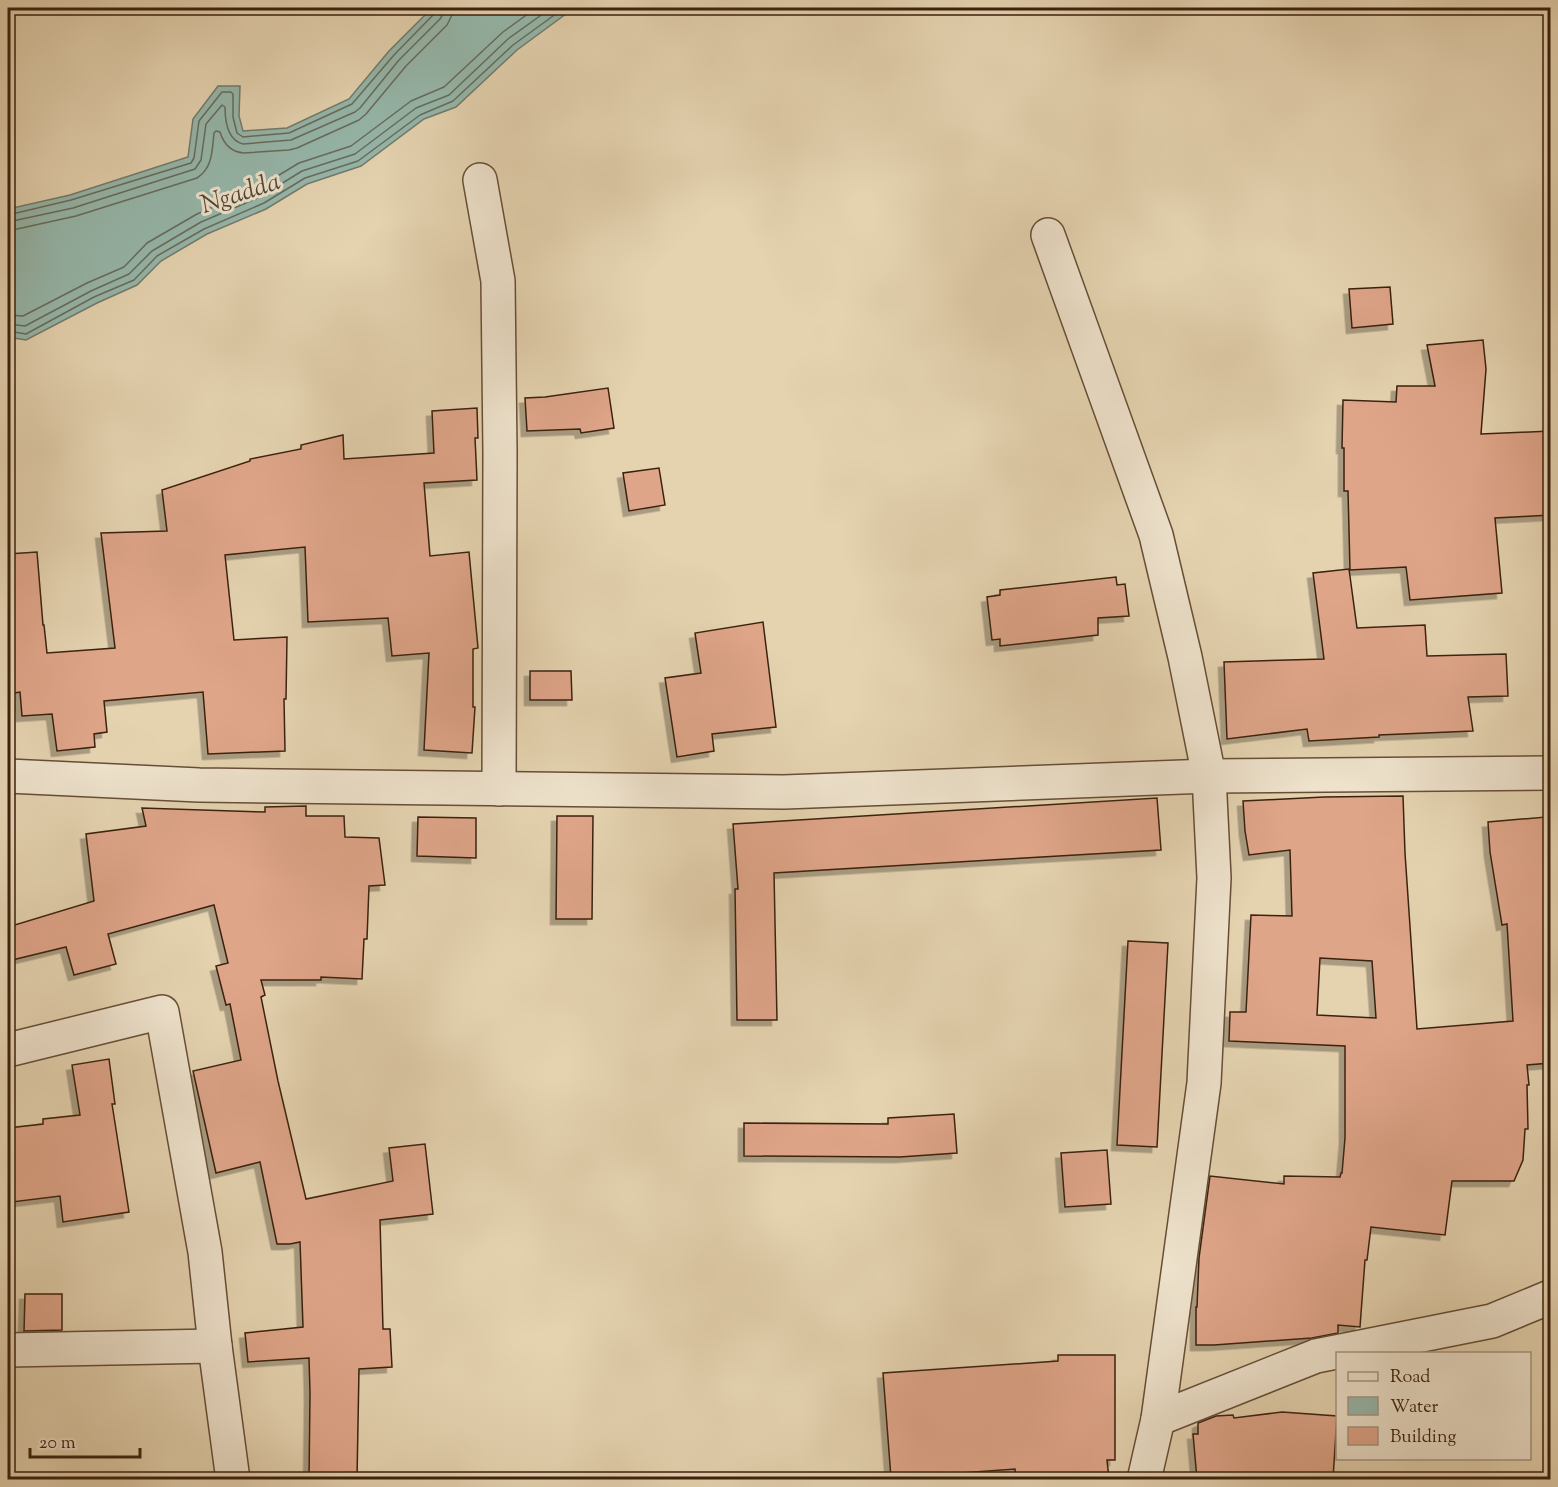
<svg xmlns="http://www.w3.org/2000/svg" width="1558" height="1487" viewBox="0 0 1558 1487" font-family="'Sorts Mill Goudy',serif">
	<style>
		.water { fill: #96b8ac; stroke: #727c6d; stroke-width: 1.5 }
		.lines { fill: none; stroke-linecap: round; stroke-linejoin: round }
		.shore { stroke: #686c5d; stroke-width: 1.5 }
		.building { fill: #dfa589; stroke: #3b210e; stroke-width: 1.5; fill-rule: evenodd; filter: url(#shadow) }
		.street-casing { stroke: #664e36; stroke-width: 36 }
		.street { stroke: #eee2cc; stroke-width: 33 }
		.labels { text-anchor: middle; stroke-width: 6; stroke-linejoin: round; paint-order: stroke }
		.water-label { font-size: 26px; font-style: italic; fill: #524736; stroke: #eee2cc }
	</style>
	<defs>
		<filter id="shadow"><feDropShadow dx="-5.5" dy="5.5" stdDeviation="0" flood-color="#0004"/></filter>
	</defs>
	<rect width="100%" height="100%" fill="#e5d3b0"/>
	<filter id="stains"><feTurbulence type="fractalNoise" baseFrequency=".00333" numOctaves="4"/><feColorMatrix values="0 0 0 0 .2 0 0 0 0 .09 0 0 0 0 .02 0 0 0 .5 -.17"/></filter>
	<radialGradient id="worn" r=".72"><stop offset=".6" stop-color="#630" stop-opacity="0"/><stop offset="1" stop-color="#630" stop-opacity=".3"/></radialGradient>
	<path class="water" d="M 432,8 L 574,8 L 517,50 L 456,107 L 424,119 L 361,166 L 307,184 L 266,209 L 207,234 L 161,261 L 137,285 L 97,303 L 26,340 L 8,337 L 8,209 L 70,195 L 188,157 L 193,119 L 218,86 L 240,86 L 239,116 L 243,131 L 287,128 L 349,99 L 389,51 Z"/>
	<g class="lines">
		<g class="shore">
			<path d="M 8,215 L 71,200 L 191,163 L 194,158 L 199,121 L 222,92 L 231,92 L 233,94 L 233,117 L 237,133 L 243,137 L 289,133 L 352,104 L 394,55 L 434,14 L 436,8"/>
			<path d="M 8,222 L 73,208 L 195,169 L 201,160 L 206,124 L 222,105 L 225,107 C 225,121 227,140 243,144 L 291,140 L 355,112 L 360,108 L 399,60 L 440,19 L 443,14 L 444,8"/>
			<path d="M 8,231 L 76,216 L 197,178 C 213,168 212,150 214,133 L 216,131 L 220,132 C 224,145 231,152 244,153 L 289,150 L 297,148 L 359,120 L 366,114 L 406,66 L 447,25 L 451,17 L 453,8"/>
			<path d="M 8,315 L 23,316 L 87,283 L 124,267 L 147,243 L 197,214 L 256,189 L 299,163 L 351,146 L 411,101 L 444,87 L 503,32 L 536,8"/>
			<path d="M 8,324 L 25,326 L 91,291 L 129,274 L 152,251 L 201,222 L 260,197 L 302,171 L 355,154 L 416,108 L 449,95 L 508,39 L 551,8"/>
			<path d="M 8,331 L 26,334 L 94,297 L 134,280 L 157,256 L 204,229 L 264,203 L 305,178 L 358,161 L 420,115 L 453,101 L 513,45 L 564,8"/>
		</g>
	</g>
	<g class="building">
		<path d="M 1390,287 L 1393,324 L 1352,328 L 1349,289 Z"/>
		<path d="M 1483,340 L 1486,369 L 1481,434 L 1551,431 L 1551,515 L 1495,518 L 1502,593 L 1410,600 L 1406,567 L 1350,570 L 1348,491 L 1344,491 L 1344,448 L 1342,448 L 1343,400 L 1396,402 L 1397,386 L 1435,386 L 1427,345 Z"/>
		<path d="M 608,388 L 614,428 L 581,433 L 580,429 L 527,431 L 525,398 L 545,397 Z"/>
		<path d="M 477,408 L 478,438 L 475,438 L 477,480 L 424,483 L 430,556 L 469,552 L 478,648 L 473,649 L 473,707 L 475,707 L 472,753 L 424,750 L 429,653 L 392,656 L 388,618 L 308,622 L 305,547 L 225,555 L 234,640 L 287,637 L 286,699 L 284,699 L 285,751 L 208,754 L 203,692 L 104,701 L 107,732 L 94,734 L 95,747 L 57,751 L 52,714 L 22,716 L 20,692 L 8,694 L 8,554 L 37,552 L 43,625 L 44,625 L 47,653 L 115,648 L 101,533 L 167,531 L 162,490 L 250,461 L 250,459 L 301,449 L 301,445 L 343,435 L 344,459 L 434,453 L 432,411 Z"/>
		<path d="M 659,468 L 665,505 L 629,511 L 623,473 Z"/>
		<path d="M 1349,569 L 1357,628 L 1425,625 L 1427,656 L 1506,654 L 1508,696 L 1468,697 L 1473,731 L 1379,735 L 1379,737 L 1309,741 L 1307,729 L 1227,739 L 1224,662 L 1324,659 L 1313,573 Z"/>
		<path d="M 1116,577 L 1117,585 L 1125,584 L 1129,616 L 1098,618 L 1098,635 L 1000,646 L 1000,639 L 992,640 L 987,597 L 1000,595 L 1000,590 Z"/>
		<path d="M 763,622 L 776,727 L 712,734 L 714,751 L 677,757 L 665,678 L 701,673 L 695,633 Z"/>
		<path d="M 530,671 L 571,671 L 572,700 L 530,700 Z"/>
		<path d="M 1403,796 L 1405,853 L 1417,1029 L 1513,1021 L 1507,924 L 1502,925 L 1490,852 L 1488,822 L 1546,817 L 1551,880 L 1551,1063 L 1527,1065 L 1529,1085 L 1527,1085 L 1528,1129 L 1525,1129 L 1523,1160 L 1514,1181 L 1452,1181 L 1445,1235 L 1371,1227 L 1367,1260 L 1365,1260 L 1360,1327 L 1338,1325 L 1338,1333 L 1312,1338 L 1214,1345 L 1196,1345 L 1196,1307 L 1197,1307 L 1199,1258 L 1210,1176 L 1284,1184 L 1284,1176 L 1340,1177 L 1341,1173 L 1342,1173 L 1345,1138 L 1345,1046 L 1229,1041 L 1230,1012 L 1246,1012 L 1251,915 L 1292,916 L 1290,850 L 1249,855 L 1245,831 L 1243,801 L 1324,797 ZM 1320,958 L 1372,961 L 1376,1018 L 1317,1015 Z"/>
		<path d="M 1157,798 L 1161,850 L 774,873 L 777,1020 L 737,1020 L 735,889 L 738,889 L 733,824 Z"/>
		<path d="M 306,806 L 306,816 L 344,816 L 345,837 L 379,838 L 385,885 L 369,886 L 367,939 L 364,939 L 362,979 L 321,977 L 321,980 L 261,980 L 265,995 L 261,997 L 278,1081 L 306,1199 L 393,1181 L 389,1148 L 425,1144 L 433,1214 L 380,1220 L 383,1329 L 390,1329 L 392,1367 L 359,1369 L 357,1479 L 309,1479 L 310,1393 L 309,1358 L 248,1362 L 245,1333 L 303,1327 L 300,1242 L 290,1244 L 277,1244 L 260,1162 L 216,1173 L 193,1071 L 241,1060 L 230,1004 L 226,1005 L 216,966 L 228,963 L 214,905 L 108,934 L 116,964 L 74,975 L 66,947 L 8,961 L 8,927 L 94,901 L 86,834 L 146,826 L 142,808 L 265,812 L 265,807 Z"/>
		<path d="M 557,816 L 593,816 L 592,919 L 556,919 Z"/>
		<path d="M 418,817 L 476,818 L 476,858 L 417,856 Z"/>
		<path d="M 1128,941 L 1168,943 L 1157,1147 L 1117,1145 Z"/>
		<path d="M 109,1059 L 115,1104 L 112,1104 L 129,1212 L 63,1222 L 60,1196 L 12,1202 L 8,1173 L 8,1128 L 43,1124 L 43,1119 L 80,1115 L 72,1065 Z"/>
		<path d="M 954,1114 L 957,1153 L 900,1157 L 744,1156 L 744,1123 L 888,1124 L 888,1118 Z"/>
		<path d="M 1107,1150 L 1111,1204 L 1065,1207 L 1061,1153 Z"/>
		<path d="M 25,1294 L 62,1294 L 62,1330 L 24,1331 Z"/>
		<path d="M 1058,1355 L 1115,1355 L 1115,1460 L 1107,1460 L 1109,1479 L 1016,1479 L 1015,1469 L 891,1478 L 883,1373 L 1058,1361 Z"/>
		<path d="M 1282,1412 L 1337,1416 L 1333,1479 L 1197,1479 L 1193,1434 L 1198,1434 L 1198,1423 L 1216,1416 L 1233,1415 L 1234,1418 Z"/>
	</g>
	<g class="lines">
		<defs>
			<g id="street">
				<path d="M 480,180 L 498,281 L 500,453 L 499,789"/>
				<path d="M 1048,235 L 1156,535 L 1185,657 L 1209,776 L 1214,878 L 1204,1083 L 1158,1419 L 1144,1480"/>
				<path d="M 8,776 L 199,785 L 784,792 L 1209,776 L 1550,773"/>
				<path d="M 8,1050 L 162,1012 L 205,1252 L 215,1346 L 233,1480"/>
				<path d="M 8,1350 L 215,1346"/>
				<path d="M 1158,1419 L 1316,1356 L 1492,1321 L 1550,1297"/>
			</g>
		</defs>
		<use href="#street" class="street-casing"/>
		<use href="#street" class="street"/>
	</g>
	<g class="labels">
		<g class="water-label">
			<text transform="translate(240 192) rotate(-18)" y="9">Ngadda</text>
		</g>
	</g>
	<rect width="1558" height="1487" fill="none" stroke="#e5d3b0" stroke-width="30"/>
	<rect x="9" y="9" width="1540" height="1469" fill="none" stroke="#3b210e" stroke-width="3"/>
	<rect x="15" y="15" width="1528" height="1457" fill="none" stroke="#3b210e" stroke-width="1.5"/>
	<rect x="1336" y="1352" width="195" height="108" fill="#eee2cc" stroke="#a69580" stroke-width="1.5"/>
	<rect x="1348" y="1372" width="30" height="9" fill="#eee2cc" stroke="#a69580" stroke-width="1.5"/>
	<text x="1390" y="1382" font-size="18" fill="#3b210e">Road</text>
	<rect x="1348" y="1397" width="30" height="18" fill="#96b8ac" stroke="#a69580" stroke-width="1.5"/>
	<text x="1390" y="1412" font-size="18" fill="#3b210e">Water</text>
	<rect x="1348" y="1427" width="30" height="18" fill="#dfa589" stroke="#a69580" stroke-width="1.5"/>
	<text x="1390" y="1442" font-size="18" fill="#3b210e">Building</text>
	<path d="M30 1448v9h110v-9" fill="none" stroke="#3b210e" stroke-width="3"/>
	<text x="39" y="1448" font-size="18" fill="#3b210e" stroke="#eee2cc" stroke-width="4.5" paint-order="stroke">20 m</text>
	<rect width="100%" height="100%" filter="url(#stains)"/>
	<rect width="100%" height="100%" fill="url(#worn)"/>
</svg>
